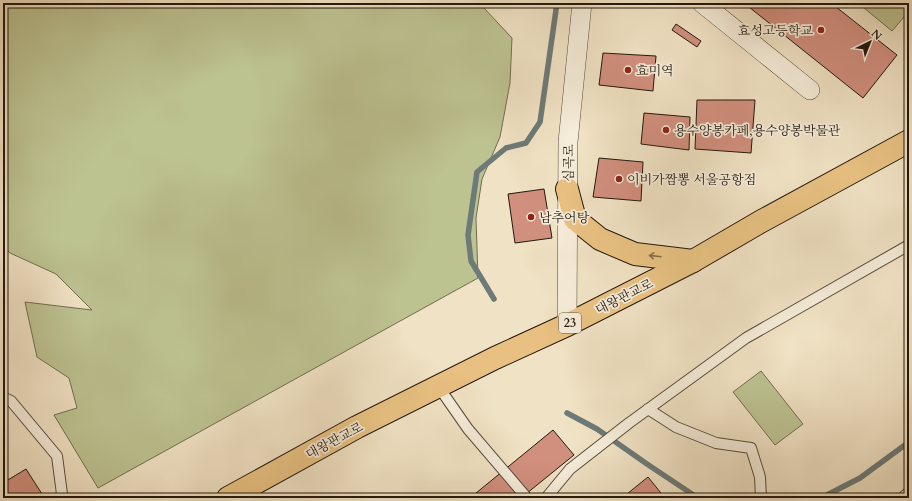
<svg xmlns="http://www.w3.org/2000/svg" width="912" height="501" viewBox="0 0 912 501" font-family="Cardo,'Noto Serif KR',serif">
	<style>
		.green { fill: #bdc291; stroke: #706d4f }
		.lines { fill: none; stroke-linecap: round; stroke-linejoin: round }
		.stream { stroke: #6d7a77; stroke-width: 5.5 }
		.building { fill: #d18f7e; stroke: #23180d }
		.lane-casing { stroke: #564a3b; stroke-width: 12 }
		.street-casing { stroke: #564a3b; stroke-width: 20 }
		.primary-casing { stroke: #23180d; stroke-width: 24 }
		.lane { stroke: #f5ecd9; stroke-width: 10 }
		.street { stroke: #f5ecd9; stroke-width: 19 }
		.primary { stroke: #e8c182; stroke-width: 22 }
		.oneway { stroke: #866c48 }
		.poi-dot { fill: #8f2418; stroke: #f5ecd9; stroke-width: 1.5 }
		.labels { text-anchor: middle; stroke-width: 3.5; stroke-linejoin: round; paint-order: stroke }
		.shield { fill: #f5ecd9; stroke: #62584a; stroke-width: 1 }
		.shield-label { font-size: 12px; font-weight: bold; fill: #23180d }
		.poi-label { font-size: 13px; fill: #23180d; stroke: #f5ecd9; text-anchor: start }
		.street-label { font-size: 13px; fill: #23180d; stroke: #f5ecd9 }
	</style>
	<rect width="100%" height="100%" fill="#f0e2c4"/>
	<filter id="stains"><feTurbulence type="fractalNoise" baseFrequency=".005" numOctaves="4"/><feColorMatrix values="0 0 0 0 .2 0 0 0 0 .09 0 0 0 0 .02 0 0 0 .5 -.17"/></filter>
	<radialGradient id="worn" r=".72"><stop offset=".6" stop-color="#630" stop-opacity="0"/><stop offset="1" stop-color="#630" stop-opacity=".3"/></radialGradient>
	<g class="green">
		<path d="M 3,3 L 482,3 L 483,7 L 512,38 L 510,83 L 500,137 L 482,179 L 476,218 L 478,278 L 98,488 L 54,415 L 77,408 L 69,378 L 37,357 L 25,302 L 92,310 L 56,274 L 10,253 L 3,246 Z"/>
		<path d="M 858,3 L 909,3 L 909,11 L 892,31 Z"/>
		<path d="M 761,371 L 803,424 L 775,445 L 733,392 Z"/>
	</g>
	<g class="lines">
		<g class="stream">
			<path d="M 494,299 L 471,261 L 468,235 L 477,172 L 506,148 L 526,143 L 540,122 L 557,3"/>
			<path d="M 567,413 L 597,429 L 647,464 L 695,496 L 703,498"/>
			<path d="M 821,498 L 860,478 L 909,442"/>
		</g>
	</g>
	<g class="building">
		<path d="M 744,3 L 831,3 L 897,55 L 863,98 Z"/>
		<path d="M 676,24 L 701,41 L 697,47 L 672,30 Z"/>
		<path d="M 603,53 L 656,56 L 653,91 L 599,85 Z"/>
		<path d="M 697,100 L 755,100 L 751,153 L 695,149 Z"/>
		<path d="M 644,113 L 690,117 L 689,150 L 641,144 Z"/>
		<path d="M 599,158 L 643,162 L 641,201 L 593,197 Z"/>
		<path d="M 544,189 L 552,238 L 515,243 L 508,194 Z"/>
		<path d="M 553,430 L 574,455 L 521,498 L 470,498 Z"/>
		<path d="M 26,469 L 42,494 L 36,498 L 3,498 L 3,483 Z"/>
		<path d="M 648,477 L 665,498 L 622,498 Z"/>
	</g>
	<g class="lines">
		<defs>
			<g id="lane">
				<path d="M 438,386 L 468,429 L 527,498"/>
				<path d="M 3,397 L 11,401 L 57,456 L 62,494 L 59,498"/>
				<path d="M 648,409 L 676,427 L 716,443 L 751,448 L 760,477 L 761,498"/>
				<path d="M 546,498 L 570,469 L 629,423 L 746,338 L 909,245"/>
				<path d="M 902,498 L 909,492"/>
			</g>
			<g id="street">
				<path d="M 702,3 L 810,90"/>
				<path d="M 567,325 L 568,142 L 582,3"/>
			</g>
			<g id="primary">
				<path d="M 567,189 L 575,219 L 600,239 L 635,254 L 693,261"/>
				<path d="M 228,498 L 357,427 L 495,358 L 567,325 L 693,261 L 760,222 L 909,141"/>
			</g>
		</defs>
		<use href="#lane" class="lane-casing"/>
		<use href="#street" class="street-casing"/>
		<use href="#primary" class="primary-casing"/>
		<use href="#lane" class="lane"/>
		<use href="#street" class="street"/>
		<use href="#primary" class="primary"/>
	</g>
	<defs><path id="oneway-shaft" d="M-6 0H5M1.5-3L5.5 0L1.5 3" fill="none" stroke-width="1.6" stroke-linecap="round" stroke-linejoin="round"/></defs>
	<use class="oneway" href="#oneway-shaft" transform="translate(655 256) rotate(-173)"/>
	<g class="poi-dot">
		<circle cx="821" cy="30" r="4"/>
		<circle cx="628" cy="70" r="4"/>
		<circle cx="666" cy="130" r="4"/>
		<circle cx="619" cy="179" r="4"/>
		<circle cx="531" cy="217" r="4"/>
	</g>
	<g class="labels">
		<rect class="shield" x="559" y="313" width="22" height="20" rx="3"/>
		<g class="shield-label">
			<text x="570" y="327">23</text>
		</g>
		<g class="poi-label">
			<text x="813" y="35" text-anchor="end">효성고등학교</text>
			<text x="636" y="75">효미역</text>
			<text x="674" y="135">용수양봉카페,용수양봉박물관</text>
			<text x="627" y="184">이비가짬뽕 서울공항점</text>
			<text x="539" y="222">남추어탕</text>
		</g>
		<g class="street-label">
			<text transform="translate(568 163) rotate(-89)" y="5">심곡로</text>
			<text transform="translate(624 296) rotate(-27)" y="5">대왕판교로</text>
			<text transform="translate(334 440) rotate(-28)" y="5">대왕판교로</text>
		</g>
	</g>
	<rect width="912" height="501" fill="none" stroke="#f0e2c4" stroke-width="16"/>
	<rect x="4" y="4" width="904" height="493" fill="none" stroke="#23180d" stroke-width="2"/>
	<rect x="8" y="8" width="896" height="485" fill="none" stroke="#23180d"/>
	<g transform="translate(870 42) rotate(43)" stroke="#f5ecd9" stroke-width="3" paint-order="stroke">
	<path d="M0-3L7 15L0 10L-7 15Z" fill="#23180d"/>
	<text y="-6" font-size="11" font-weight="bold" text-anchor="middle" fill="#23180d">N</text>
	</g>
	<rect width="100%" height="100%" filter="url(#stains)"/>
	<rect width="100%" height="100%" fill="url(#worn)"/>
</svg>
